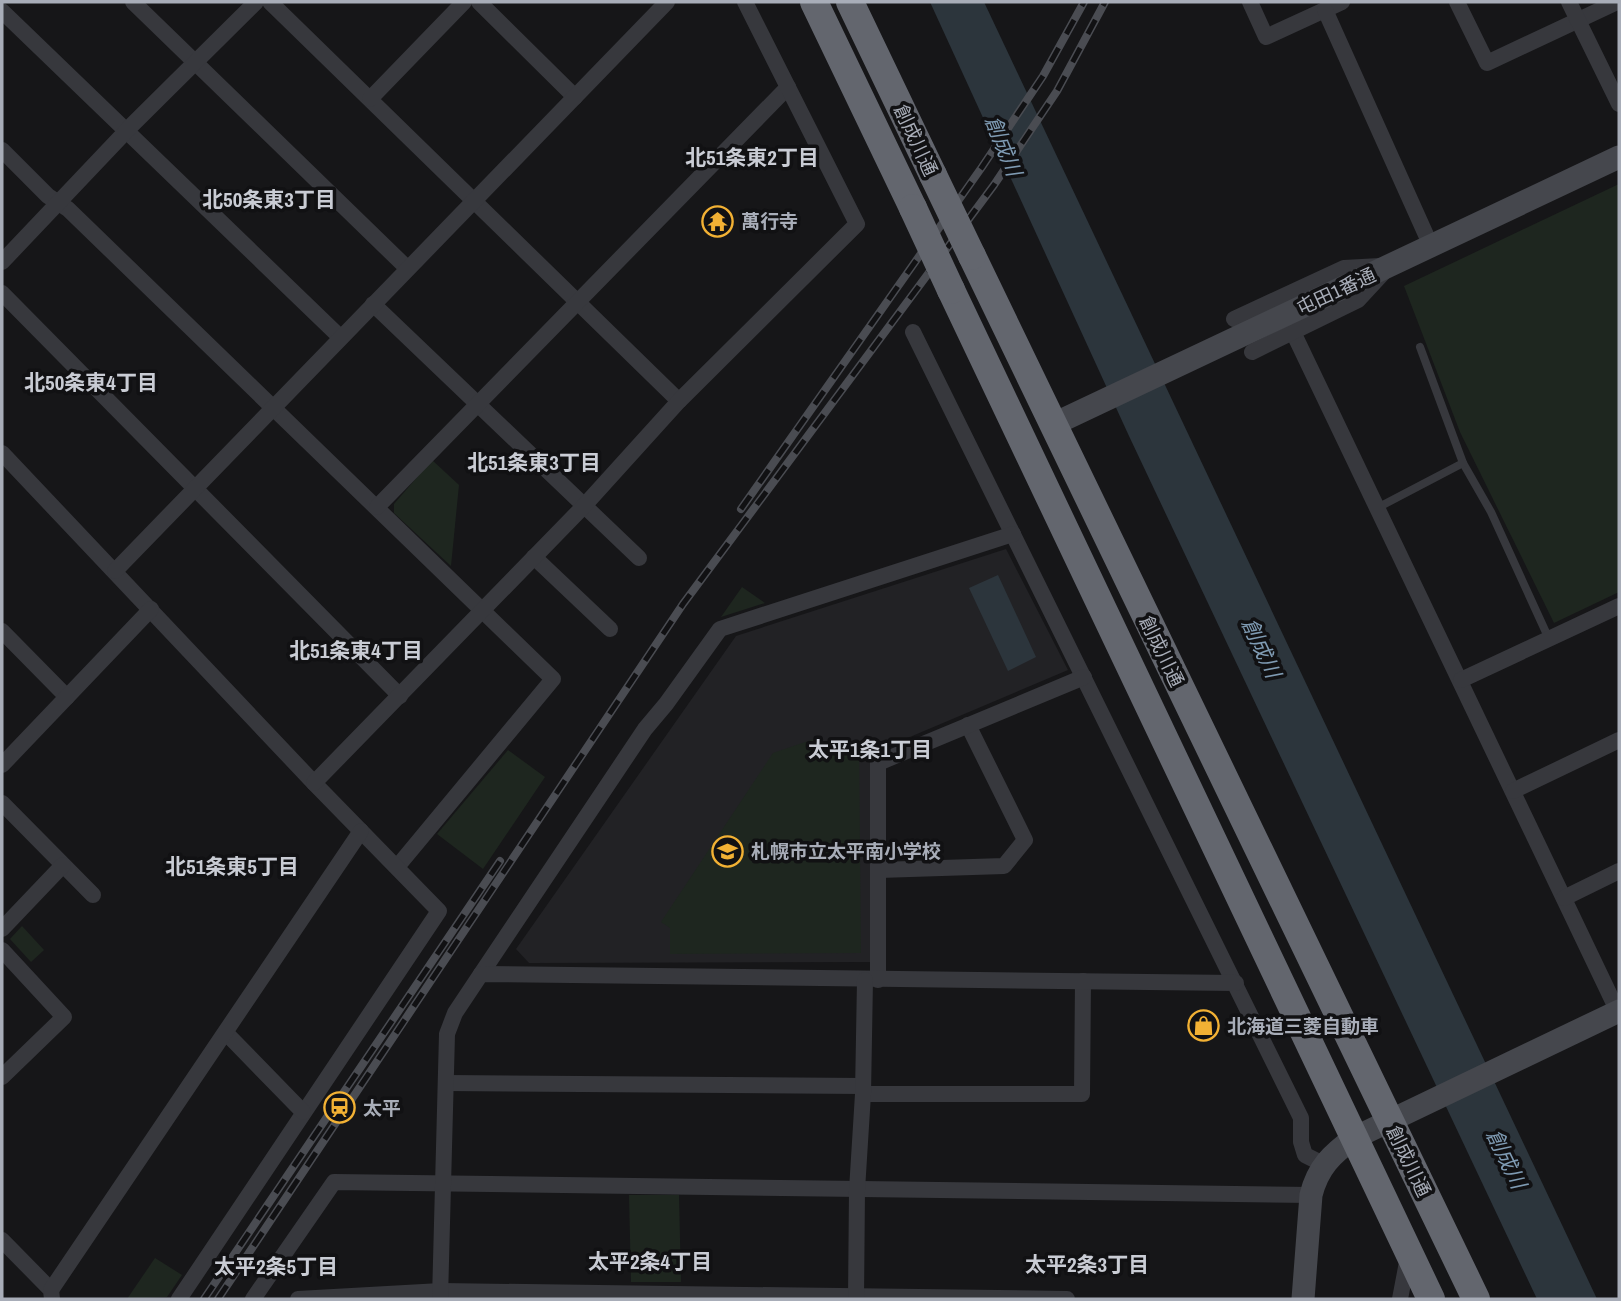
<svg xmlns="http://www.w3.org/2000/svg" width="1621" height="1301" viewBox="0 0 1621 1301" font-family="'Archivo Narrow','Noto Sans JP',sans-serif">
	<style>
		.built { fill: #222225 }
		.green { fill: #1e261f }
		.water { fill: #2c353c }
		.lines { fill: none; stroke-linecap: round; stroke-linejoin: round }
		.lane { stroke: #37383d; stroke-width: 8 }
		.street { stroke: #37383d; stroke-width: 16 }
		.secondary { stroke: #45474d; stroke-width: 23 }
		.highway { stroke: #63666e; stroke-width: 28 }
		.rail-casing { stroke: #4a4c52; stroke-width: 8 }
		.rail { stroke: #111113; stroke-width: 5; stroke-dasharray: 16; stroke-linecap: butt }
		.highway-bridge { stroke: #63666e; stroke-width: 28 }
		.labels { text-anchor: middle; stroke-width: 7; stroke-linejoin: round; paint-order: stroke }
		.street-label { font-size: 19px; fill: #a8adb8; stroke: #111113 }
		.poi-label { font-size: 19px; font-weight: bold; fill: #a8adb8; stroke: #111113; text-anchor: start }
		.water-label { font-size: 21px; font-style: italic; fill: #7f9bb3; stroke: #111113 }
		.neighbourhood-label { font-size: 21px; font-weight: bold; fill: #c9ccd4; stroke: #111113 }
	</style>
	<rect width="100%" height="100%" fill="#161618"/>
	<path class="built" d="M 1006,549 L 1068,670 L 872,753 L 873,962 L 529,963 L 516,949 L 736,636 Z"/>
	<g class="green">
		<path d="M 1619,184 L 1619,592 L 1554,623 L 1460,432 L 1404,286 Z"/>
		<path d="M 432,460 L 459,485 L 451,566 L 394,513 L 394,504 Z"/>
		<path d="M 742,587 L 765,603 L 721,617 Z"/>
		<path d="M 817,738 L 822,749 L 859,743 L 861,953 L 670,954 L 670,928 L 661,922 L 773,753 Z"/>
		<path d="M 508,750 L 545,777 L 483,869 L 437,834 Z"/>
		<path d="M 22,926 L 44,950 L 31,962 L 10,939 Z"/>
		<path d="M 629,1195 L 679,1195 L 681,1282 L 631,1282 Z"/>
		<path d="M 155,1258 L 182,1275 L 167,1297 L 127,1299 Z"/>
	</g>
	<g class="water">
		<path d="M 930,2 L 984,2 L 1597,1299 L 1537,1299 L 1129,436 Z"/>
		<path d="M 998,575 L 1036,657 L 1008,671 L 969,588 Z"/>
	</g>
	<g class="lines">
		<g class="lane">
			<path d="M 1463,463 L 1491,512 L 1549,639"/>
			<path d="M 1377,508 L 1463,463 L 1420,347"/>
		</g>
		<g class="street">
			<path d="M 133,2 L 407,268"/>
			<path d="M 270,2 L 679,401"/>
			<path d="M 479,2 L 575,97"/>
			<path d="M 1250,2 L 1266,37 L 1342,2"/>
			<path d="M 1457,2 L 1487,63 L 1617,2"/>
			<path d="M 1569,2 L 1619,104"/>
			<path d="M 1325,10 L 1431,246"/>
			<path d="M 2,11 L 340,337"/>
			<path d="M 370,99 L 464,2"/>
			<path d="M 2,150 L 48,196 L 68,209 L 553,679 L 397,867"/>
			<path d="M 2,262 L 132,125 L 256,2"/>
			<path d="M 2,293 L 400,696"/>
			<path d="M 373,304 L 639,558"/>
			<path d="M 1234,319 L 1344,268 L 1380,266"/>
			<path d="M 913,332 L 1301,1118 L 1301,1142 L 1305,1155 L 1323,1164"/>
			<path d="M 1293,332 L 1619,1014"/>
			<path d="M 1252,352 L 1358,300 L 1383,273"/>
			<path d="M 2,453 L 314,783 L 439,911 L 179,1299"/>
			<path d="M 377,507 L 788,87"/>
			<path d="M 534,557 L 610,629"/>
			<path d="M 115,571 L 667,2"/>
			<path d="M 2,631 L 67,697"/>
			<path d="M 1461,680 L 1619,606"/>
			<path d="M 2,765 L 151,609"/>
			<path d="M 314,783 L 583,507 L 679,401 L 857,224 L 745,2"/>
			<path d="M 1513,791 L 1619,740"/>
			<path d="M 2,803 L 93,895"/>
			<path d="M 879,870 L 1004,866 L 1025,840 L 968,725"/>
			<path d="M 1564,898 L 1619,871"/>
			<path d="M 2,929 L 63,865"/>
			<path d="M 2,950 L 64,1017 L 2,1077"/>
			<path d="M 481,974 L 645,729 L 666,704 L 720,629 L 1013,534"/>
			<path d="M 878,980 L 878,763 L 1084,677"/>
			<path d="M 226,1033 L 303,1112"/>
			<path d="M 446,1083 L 863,1086"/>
			<path d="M 863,1094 L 1082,1094 L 1083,981"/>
			<path d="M 2,1240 L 51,1290 L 52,1299"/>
			<path d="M 51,1290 L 361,831"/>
			<path d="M 253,1299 L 334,1182 L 1311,1195"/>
			<path d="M 298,1299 L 441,1291 L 1067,1299"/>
			<path d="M 440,1299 L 447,1034 L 455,1013 L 481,974 L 1236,983"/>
			<path d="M 856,1299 L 857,1190 L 863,1094 L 865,980"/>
			<path d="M 1400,1299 L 1408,1257"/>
		</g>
		<g class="secondary">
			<path d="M 1052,425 L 1619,157"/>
			<path d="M 1303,1299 L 1311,1195 C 1318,1167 1332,1154 1354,1138 L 1619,1011"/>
		</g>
		<g class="highway">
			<path d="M 814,2 L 913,208"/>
			<path d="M 850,2 L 933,175"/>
			<path d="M 972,256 L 1476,1299"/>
			<path d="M 951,290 L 1431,1299"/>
		</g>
		<defs>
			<g id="rail">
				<path d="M 741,509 L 982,167 L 1043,76 L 1084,2"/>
				<path d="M 204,1299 L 500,861"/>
				<path d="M 218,1299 L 683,604 L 994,185 L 1057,91 L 1105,2"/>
			</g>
		</defs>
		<use href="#rail" class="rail-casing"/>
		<use href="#rail" class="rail"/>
		<g class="highway-bridge">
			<path d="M 933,175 L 972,256"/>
			<path d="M 913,208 L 951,290"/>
		</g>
	</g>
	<defs>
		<symbol id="temple-ring" viewBox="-11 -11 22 22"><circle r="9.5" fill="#111113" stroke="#f2b134" stroke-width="1.5"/><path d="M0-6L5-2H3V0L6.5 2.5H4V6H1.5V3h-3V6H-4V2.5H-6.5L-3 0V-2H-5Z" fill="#f2b134"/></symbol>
		<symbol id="school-ring" viewBox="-11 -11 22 22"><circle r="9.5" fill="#111113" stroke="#f2b134" stroke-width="1.5"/><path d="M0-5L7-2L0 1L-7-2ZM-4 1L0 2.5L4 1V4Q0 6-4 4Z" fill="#f2b134"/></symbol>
		<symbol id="shop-ring" viewBox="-11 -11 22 22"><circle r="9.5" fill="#111113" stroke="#f2b134" stroke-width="1.5"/><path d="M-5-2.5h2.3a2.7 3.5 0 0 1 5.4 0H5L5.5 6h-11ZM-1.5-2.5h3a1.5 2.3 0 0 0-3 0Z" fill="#f2b134"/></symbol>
		<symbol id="station-ring" viewBox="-11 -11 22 22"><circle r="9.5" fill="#111113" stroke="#f2b134" stroke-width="1.5"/><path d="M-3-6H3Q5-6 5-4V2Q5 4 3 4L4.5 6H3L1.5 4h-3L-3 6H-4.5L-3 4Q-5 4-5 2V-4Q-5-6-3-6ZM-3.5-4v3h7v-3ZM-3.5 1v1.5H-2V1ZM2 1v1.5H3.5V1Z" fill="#f2b134"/></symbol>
	</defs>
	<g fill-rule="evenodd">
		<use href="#temple-ring" x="700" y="204" width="35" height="35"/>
		<use href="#school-ring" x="710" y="834" width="35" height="35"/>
		<use href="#shop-ring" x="1186" y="1008" width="35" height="35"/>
		<use href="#station-ring" x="322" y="1090" width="35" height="35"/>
	</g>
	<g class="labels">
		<g class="street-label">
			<text transform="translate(916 140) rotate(65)" y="7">創成川通</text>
			<text transform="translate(1336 291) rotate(-25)" y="7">屯田1番通</text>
			<text transform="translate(1162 651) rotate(64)" y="7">創成川通</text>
			<text transform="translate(1409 1161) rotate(64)" y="7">創成川通</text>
		</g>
		<g class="poi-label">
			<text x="741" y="228">萬行寺</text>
			<text x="751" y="858">札幌市立太平南小学校</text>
			<text x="1227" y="1033">北海道三菱自動車</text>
			<text x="363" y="1115">太平</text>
		</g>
		<g class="water-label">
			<text transform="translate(1003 146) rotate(68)" y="7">創成川</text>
			<text transform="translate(1261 648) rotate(65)" y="7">創成川</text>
			<text transform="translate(1506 1159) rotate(64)" y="7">創成川</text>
		</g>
		<g class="neighbourhood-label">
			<text x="752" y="165">北51条東2丁目</text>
			<text x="269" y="207">北50条東3丁目</text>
			<text x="91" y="390">北50条東4丁目</text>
			<text x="534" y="470">北51条東3丁目</text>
			<text x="356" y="658">北51条東4丁目</text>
			<text x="870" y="757">太平1条1丁目</text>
			<text x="232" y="874">北51条東5丁目</text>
			<text x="650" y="1269">太平2条4丁目</text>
			<text x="1087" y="1272">太平2条3丁目</text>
			<text x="276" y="1274">太平2条5丁目</text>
		</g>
	</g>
	<rect width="1621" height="1301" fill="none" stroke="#a8adb8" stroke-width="7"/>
</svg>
